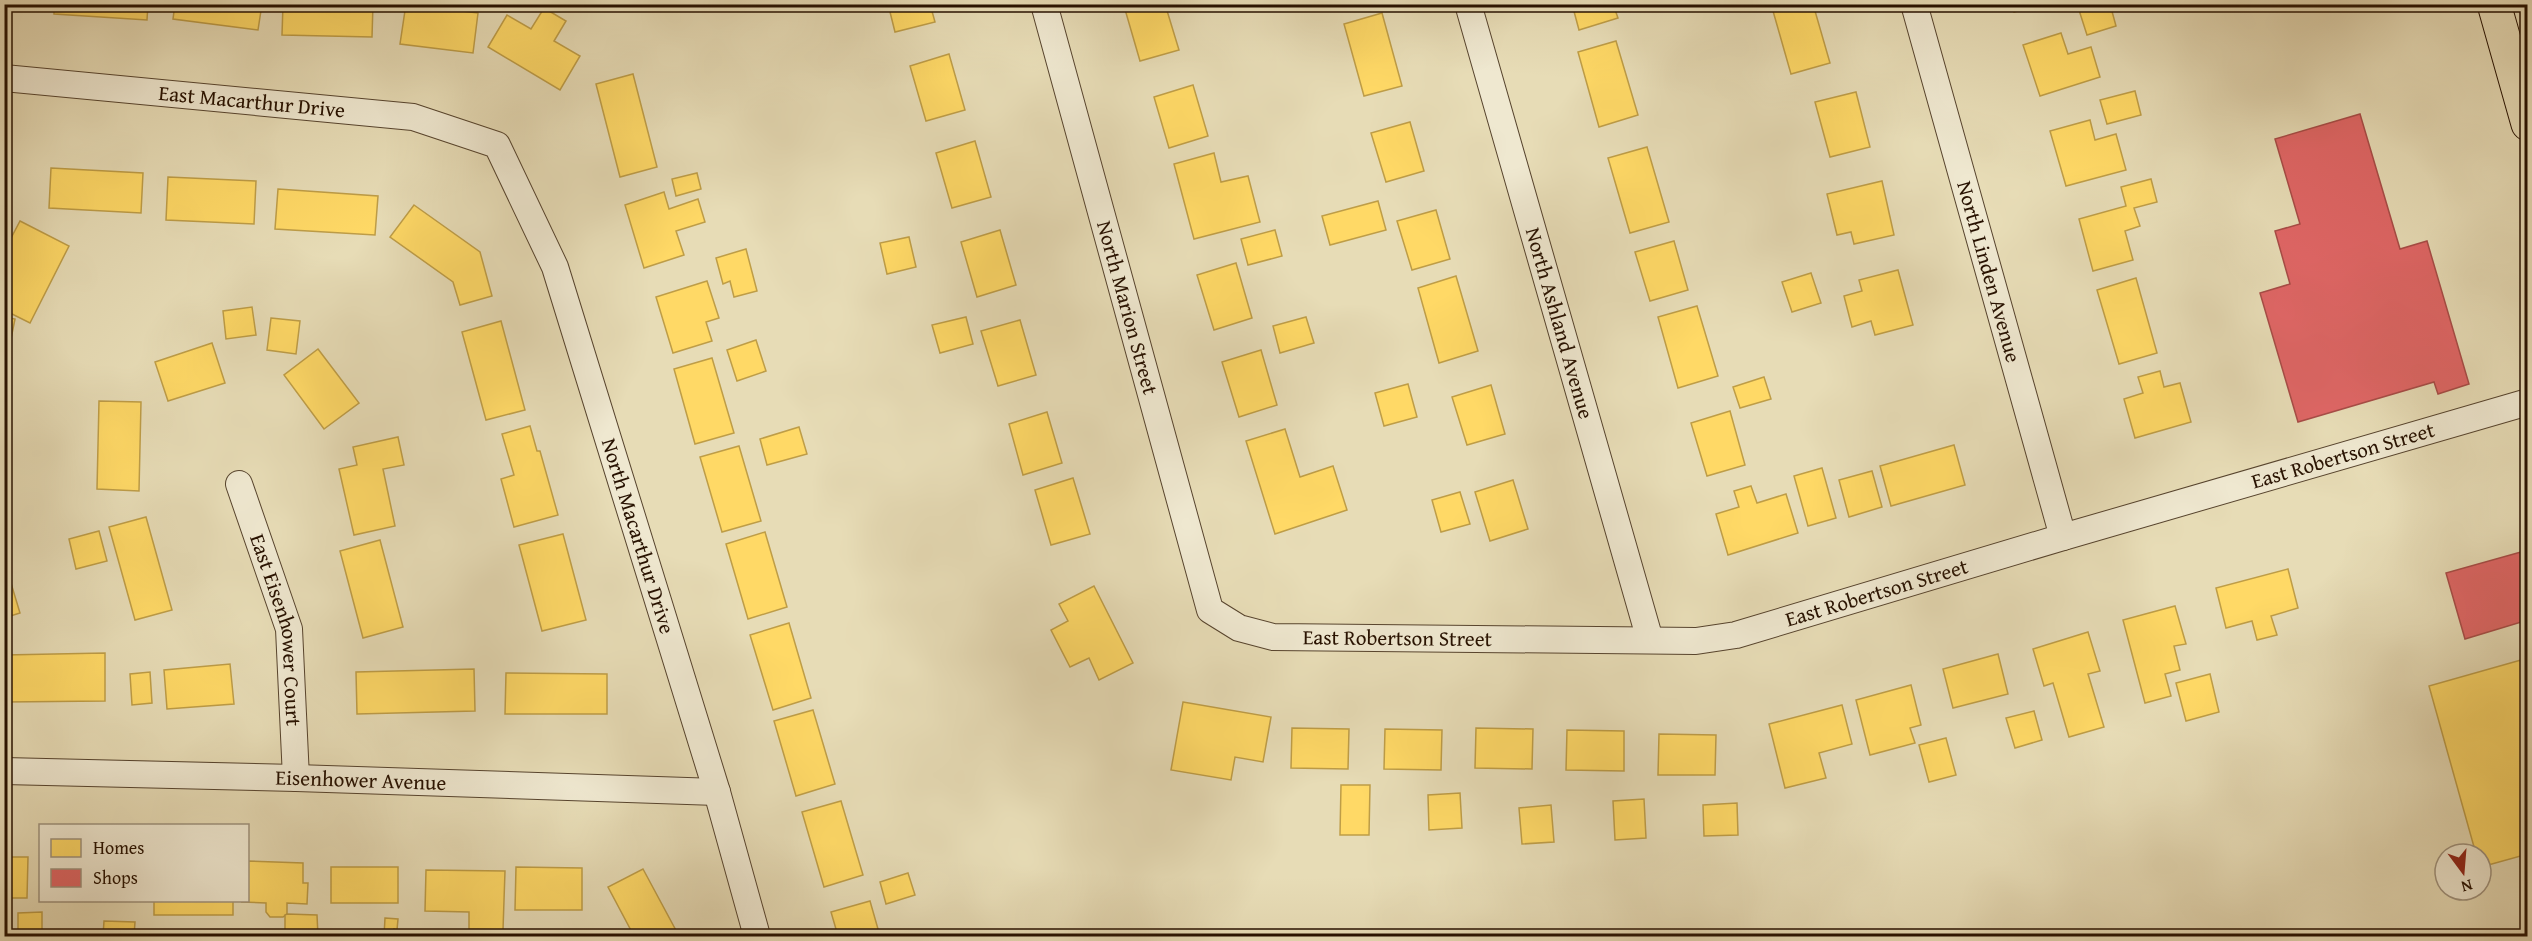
<svg xmlns="http://www.w3.org/2000/svg" width="2532" height="941" viewBox="0 0 2532 941" font-family="'Gentium Book Plus',serif">
	<style>
		.homes { fill: #ffd966; stroke: #be9d47; stroke-width: 1.5 }
		.shops { fill: #e06666; stroke: #a84c47; stroke-width: 1.5 }
		.lines { fill: none; stroke-linecap: round; stroke-linejoin: round }
		.minor-casing { stroke: #57442e; stroke-width: 28 }
		.primary-casing { stroke: #271100; stroke-width: 35 }
		.minor { stroke: #efe8d0; stroke-width: 26 }
		.primary { stroke: #e7dcb6; stroke-width: 33 }
		.labels { text-anchor: middle; stroke-width: 6; stroke-linejoin: round; paint-order: stroke }
		.street-label { font-size: 21px; fill: #271100; stroke: #efe8d0 }
	</style>
	<rect width="100%" height="100%" fill="#e7dcb6"/>
	<filter id="stains"><feTurbulence type="fractalNoise" baseFrequency=".00333" numOctaves="4"/><feColorMatrix values="0 0 0 0 .2 0 0 0 0 .09 0 0 0 0 .02 0 0 0 .5 -.17"/></filter>
	<radialGradient id="worn" r=".72"><stop offset=".6" stop-color="#630" stop-opacity="0"/><stop offset="1" stop-color="#630" stop-opacity=".3"/></radialGradient>
	<g class="homes">
		<path d="M 54,4 L 148,4 L 147,20 L 54,14 Z"/>
		<path d="M 175,4 L 262,4 L 258,30 L 173,19 Z"/>
		<path d="M 283,4 L 373,4 L 372,37 L 282,35 Z"/>
		<path d="M 406,4 L 478,13 L 473,53 L 400,44 Z"/>
		<path d="M 888,4 L 930,4 L 935,22 L 895,32 Z"/>
		<path d="M 1129,4 L 1165,4 L 1179,50 L 1140,61 L 1124,6 Z"/>
		<path d="M 1572,4 L 1613,4 L 1618,18 L 1579,30 Z"/>
		<path d="M 1771,4 L 1813,4 L 1830,63 L 1791,74 Z"/>
		<path d="M 2012,4 L 2043,4 L 2014,12 Z"/>
		<path d="M 2086,4 L 2110,4 L 2116,26 L 2087,35 L 2078,7 Z"/>
		<path d="M 544,8 L 566,21 L 554,41 L 580,56 L 560,90 L 488,47 L 507,15 L 531,29 Z"/>
		<path d="M 1382,13 L 1402,86 L 1364,96 L 1344,24 Z"/>
		<path d="M 2061,33 L 2068,54 L 2091,47 L 2100,77 L 2040,96 L 2023,45 Z"/>
		<path d="M 1616,41 L 1638,115 L 1599,127 L 1578,52 Z"/>
		<path d="M 949,54 L 965,110 L 926,121 L 910,66 Z"/>
		<path d="M 633,74 L 657,167 L 620,177 L 596,84 Z"/>
		<path d="M 1193,85 L 1208,136 L 1169,148 L 1154,97 Z"/>
		<path d="M 2135,91 L 2141,115 L 2107,124 L 2100,100 Z"/>
		<path d="M 1856,92 L 1870,147 L 1830,157 L 1815,102 Z"/>
		<path d="M 2090,120 L 2095,140 L 2116,134 L 2126,170 L 2066,186 L 2050,131 Z"/>
		<path d="M 1410,122 L 1424,171 L 1386,182 L 1371,133 Z"/>
		<path d="M 975,141 L 991,197 L 952,208 L 936,153 Z"/>
		<path d="M 1647,147 L 1669,222 L 1630,233 L 1608,158 Z"/>
		<path d="M 1214,153 L 1221,182 L 1248,176 L 1260,222 L 1194,239 L 1174,164 Z"/>
		<path d="M 51,168 L 143,173 L 141,213 L 49,208 Z"/>
		<path d="M 697,173 L 701,189 L 676,196 L 672,179 Z"/>
		<path d="M 168,177 L 256,181 L 254,224 L 166,220 Z"/>
		<path d="M 2151,179 L 2157,202 L 2134,208 L 2140,226 L 2125,231 L 2133,260 L 2093,271 L 2079,219 L 2126,206 L 2121,187 Z"/>
		<path d="M 1882,181 L 1894,235 L 1854,244 L 1851,232 L 1837,235 L 1827,194 Z"/>
		<path d="M 278,189 L 378,196 L 375,235 L 275,229 Z"/>
		<path d="M 664,192 L 669,209 L 698,199 L 705,222 L 676,231 L 684,255 L 644,268 L 625,205 Z"/>
		<path d="M 1378,201 L 1386,230 L 1330,245 L 1322,216 Z"/>
		<path d="M 414,205 L 480,252 L 492,296 L 460,305 L 453,282 L 390,237 Z"/>
		<path d="M 1436,210 L 1450,259 L 1412,270 L 1397,221 Z"/>
		<path d="M 20,221 L 69,246 L 30,323 L 4,310 L 4,237 L 10,240 Z"/>
		<path d="M 1000,230 L 1016,285 L 977,297 L 961,242 Z"/>
		<path d="M 1275,230 L 1282,256 L 1248,265 L 1241,239 Z"/>
		<path d="M 909,237 L 916,267 L 887,274 L 880,243 Z"/>
		<path d="M 1674,241 L 1688,290 L 1650,301 L 1635,252 Z"/>
		<path d="M 746,249 L 757,291 L 734,297 L 730,281 L 723,284 L 716,258 Z"/>
		<path d="M 1236,263 L 1252,318 L 1214,330 L 1197,275 Z"/>
		<path d="M 1898,270 L 1913,325 L 1875,335 L 1871,321 L 1852,327 L 1844,296 L 1862,291 L 1859,280 Z"/>
		<path d="M 1811,273 L 1821,303 L 1792,312 L 1782,282 Z"/>
		<path d="M 1456,276 L 1478,351 L 1439,363 L 1418,288 Z"/>
		<path d="M 2136,278 L 2157,353 L 2119,364 L 2097,290 Z"/>
		<path d="M 707,281 L 719,318 L 706,322 L 712,341 L 673,353 L 656,297 Z"/>
		<path d="M 1697,306 L 1718,376 L 1678,388 L 1658,317 Z"/>
		<path d="M 252,307 L 256,335 L 226,339 L 223,311 Z"/>
		<path d="M 4,317 L 15,319 L 4,373 Z"/>
		<path d="M 966,317 L 973,344 L 940,353 L 932,325 Z"/>
		<path d="M 1306,317 L 1314,343 L 1280,353 L 1273,326 Z"/>
		<path d="M 271,318 L 300,321 L 296,354 L 267,350 Z"/>
		<path d="M 1020,320 L 1036,375 L 998,386 L 981,331 Z"/>
		<path d="M 501,321 L 525,410 L 486,420 L 462,332 Z"/>
		<path d="M 756,340 L 766,371 L 737,381 L 727,350 Z"/>
		<path d="M 212,343 L 225,383 L 168,401 L 155,362 Z"/>
		<path d="M 318,349 L 359,403 L 324,429 L 284,375 Z"/>
		<path d="M 1261,350 L 1277,405 L 1239,417 L 1222,362 Z"/>
		<path d="M 712,358 L 734,433 L 695,444 L 674,369 Z"/>
		<path d="M 2160,371 L 2164,387 L 2180,383 L 2191,422 L 2135,438 L 2124,399 L 2143,393 L 2138,377 Z"/>
		<path d="M 1764,377 L 1771,399 L 1740,408 L 1733,387 Z"/>
		<path d="M 1408,384 L 1417,417 L 1384,426 L 1375,393 Z"/>
		<path d="M 1491,385 L 1505,434 L 1467,445 L 1452,397 Z"/>
		<path d="M 99,401 L 141,402 L 139,491 L 97,489 Z"/>
		<path d="M 1730,411 L 1745,465 L 1707,476 L 1691,423 Z"/>
		<path d="M 1047,412 L 1062,463 L 1023,475 L 1009,424 Z"/>
		<path d="M 530,426 L 537,451 L 540,451 L 558,515 L 514,527 L 501,479 L 514,475 L 502,434 Z"/>
		<path d="M 799,427 L 807,454 L 767,465 L 760,439 Z"/>
		<path d="M 1285,429 L 1300,477 L 1333,466 L 1347,510 L 1275,534 L 1246,441 Z"/>
		<path d="M 398,437 L 404,465 L 383,469 L 395,526 L 354,535 L 339,469 L 357,465 L 353,447 Z"/>
		<path d="M 1954,445 L 1965,485 L 1891,506 L 1880,466 Z"/>
		<path d="M 739,446 L 761,521 L 722,532 L 700,457 Z"/>
		<path d="M 1822,468 L 1836,518 L 1808,526 L 1794,476 Z"/>
		<path d="M 1872,471 L 1882,507 L 1849,517 L 1839,480 Z"/>
		<path d="M 1073,478 L 1090,534 L 1051,545 L 1035,490 Z"/>
		<path d="M 1513,480 L 1528,529 L 1490,541 L 1475,492 Z"/>
		<path d="M 1751,486 L 1757,503 L 1786,494 L 1798,533 L 1728,555 L 1716,514 L 1739,507 L 1734,491 Z"/>
		<path d="M 1460,492 L 1470,524 L 1441,532 L 1432,500 Z"/>
		<path d="M 146,517 L 172,610 L 135,620 L 109,527 Z"/>
		<path d="M 99,531 L 107,561 L 76,569 L 69,539 Z"/>
		<path d="M 765,532 L 787,607 L 748,619 L 726,544 Z"/>
		<path d="M 563,534 L 586,620 L 542,631 L 519,545 Z"/>
		<path d="M 380,540 L 403,627 L 363,638 L 340,551 Z"/>
		<path d="M 4,560 L 20,613 L 4,618 Z"/>
		<path d="M 2288,569 L 2298,608 L 2271,616 L 2277,635 L 2257,640 L 2252,621 L 2226,628 L 2216,588 Z"/>
		<path d="M 1094,586 L 1133,663 L 1099,680 L 1089,658 L 1070,667 L 1051,630 L 1068,621 L 1059,604 Z"/>
		<path d="M 2175,606 L 2186,644 L 2174,646 L 2180,670 L 2165,674 L 2171,696 L 2145,703 L 2123,620 Z"/>
		<path d="M 789,623 L 811,698 L 773,710 L 750,635 Z"/>
		<path d="M 2088,632 L 2100,671 L 2088,674 L 2104,727 L 2069,737 L 2053,683 L 2044,686 L 2033,649 Z"/>
		<path d="M 105,653 L 105,701 L 4,702 L 4,655 Z"/>
		<path d="M 1998,654 L 2008,694 L 1953,708 L 1943,669 Z"/>
		<path d="M 2528,658 L 2528,854 L 2481,867 L 2481,854 L 2476,854 L 2429,686 Z"/>
		<path d="M 230,664 L 234,704 L 167,709 L 164,670 Z"/>
		<path d="M 474,669 L 475,711 L 357,714 L 356,672 Z"/>
		<path d="M 150,672 L 152,703 L 132,705 L 130,674 Z"/>
		<path d="M 506,673 L 607,674 L 607,714 L 505,714 Z"/>
		<path d="M 2210,674 L 2219,712 L 2186,721 L 2176,683 Z"/>
		<path d="M 1911,685 L 1921,725 L 1910,728 L 1915,743 L 1870,755 L 1856,700 Z"/>
		<path d="M 1183,702 L 1271,717 L 1263,762 L 1235,757 L 1231,780 L 1171,770 Z"/>
		<path d="M 1842,705 L 1852,744 L 1819,753 L 1826,778 L 1785,788 L 1769,724 Z"/>
		<path d="M 813,710 L 835,784 L 796,796 L 774,721 Z"/>
		<path d="M 2034,711 L 2042,740 L 2015,748 L 2006,718 Z"/>
		<path d="M 1292,728 L 1349,729 L 1348,769 L 1291,768 Z"/>
		<path d="M 1476,728 L 1533,729 L 1532,769 L 1475,768 Z"/>
		<path d="M 1385,729 L 1442,730 L 1441,770 L 1384,769 Z"/>
		<path d="M 1567,730 L 1624,731 L 1624,771 L 1566,770 Z"/>
		<path d="M 1659,734 L 1716,735 L 1715,775 L 1658,775 Z"/>
		<path d="M 1946,738 L 1956,775 L 1929,782 L 1919,745 Z"/>
		<path d="M 1341,785 L 1370,785 L 1369,835 L 1340,835 Z"/>
		<path d="M 1460,793 L 1462,828 L 1429,830 L 1428,795 Z"/>
		<path d="M 1644,799 L 1646,838 L 1615,840 L 1613,801 Z"/>
		<path d="M 841,801 L 863,875 L 824,887 L 802,812 Z"/>
		<path d="M 1737,803 L 1738,835 L 1704,836 L 1703,805 Z"/>
		<path d="M 1551,805 L 1554,842 L 1522,844 L 1519,808 Z"/>
		<path d="M 4,857 L 28,857 L 27,898 L 4,898 Z"/>
		<path d="M 248,861 L 303,863 L 303,883 L 308,883 L 307,904 L 287,903 L 287,914 L 283,917 L 270,917 L 266,912 L 266,903 L 241,902 L 248,900 Z"/>
		<rect x="331" y="867" width="67" height="36"/>
		<path d="M 516,867 L 582,868 L 582,910 L 515,910 Z"/>
		<path d="M 643,869 L 679,936 L 634,936 L 608,887 Z"/>
		<path d="M 426,870 L 505,871 L 503,930 L 469,929 L 469,912 L 425,911 Z"/>
		<path d="M 908,873 L 915,895 L 886,904 L 880,882 Z"/>
		<rect x="154" y="900" width="79" height="15"/>
		<path d="M 870,901 L 880,936 L 838,936 L 831,912 Z"/>
		<path d="M 42,912 L 42,936 L 18,936 L 18,913 Z"/>
		<path d="M 287,914 L 317,915 L 318,936 L 285,936 L 285,915 Z"/>
		<path d="M 385,918 L 398,919 L 397,930 L 394,929 L 393,936 L 384,936 Z"/>
		<path d="M 104,921 L 135,922 L 134,936 L 103,936 Z"/>
	</g>
	<g class="shops">
		<path d="M 2360,114 L 2400,249 L 2427,241 L 2469,384 L 2438,394 L 2434,382 L 2298,422 L 2260,293 L 2290,284 L 2275,231 L 2300,224 L 2275,139 Z"/>
		<path d="M 2528,550 L 2528,620 L 2465,639 L 2446,573 Z"/>
	</g>
	<g class="lines">
		<defs>
			<g id="minor">
				<path id="s1" d="M 1044,4 L 1210,610 L 1239,628 L 1273,637 L 1696,641 L 1736,635 L 2063,537 L 2528,402"/>
				<path id="s2" d="M 1468,4 L 1650,640"/>
				<path id="s3" d="M 1914,4 L 2063,537"/>
				<path id="s4" d="M 4,78 L 413,117 L 497,145 L 555,267 L 717,792 L 757,936"/>
				<path id="s5" d="M 239,484 L 289,629 L 296,778"/>
				<path id="s6" d="M 4,771 L 296,778 L 717,792"/>
			</g>
			<path id="primary" d="M 2494,4 L 2528,124"/>
		</defs>
		<use href="#minor" class="minor-casing"/>
		<use href="#primary" class="primary-casing"/>
		<use href="#minor" class="minor"/>
		<use href="#primary" class="primary"/>
	</g>
	<g class="labels">
		<g class="street-label">
			<text dy="7" stroke="none"><textPath href="#s4" startOffset="249">East Macarthur Drive</textPath></text>
			<text dy="7" stroke="none"><textPath href="#s3" startOffset="278">North Linden Avenue</textPath></text>
			<text dy="7" stroke="none"><textPath href="#s1" startOffset="315">North Marion Street</textPath></text>
			<text dy="7" stroke="none"><textPath href="#s2" startOffset="332">North Ashland Avenue</textPath></text>
			<text dy="7" stroke="none"><textPath href="#s1" startOffset="1794">East Robertson Street</textPath></text>
			<text dy="7" stroke="none"><textPath href="#s4" startOffset="916">North Macarthur Drive</textPath></text>
			<text dy="7" stroke="none"><textPath href="#s1" startOffset="1308">East Robertson Street</textPath></text>
			<text dy="7" stroke="none"><textPath href="#s5" startOffset="152">East Eisenhower Court</textPath></text>
			<text dy="7" stroke="none"><textPath href="#s1" startOffset="822">East Robertson Street</textPath></text>
			<text dy="7" stroke="none"><textPath href="#s6" startOffset="357">Eisenhower Avenue</textPath></text>
		</g>
	</g>
	<rect width="2532" height="941" fill="none" stroke="#e7dcb6" stroke-width="24"/>
	<rect x="6" y="6" width="2520" height="929" fill="none" stroke="#271100" stroke-width="3"/>
	<rect x="12" y="12" width="2508" height="917" fill="none" stroke="#271100" stroke-width="1.5"/>
	<rect x="39" y="824" width="210" height="78" fill="#efe8d0" stroke="#9f927d" stroke-width="1.5"/>
	<rect x="51" y="839" width="30" height="18" fill="#ffd966" stroke="#9f927d" stroke-width="1.5"/>
	<text x="93" y="854" font-size="18" fill="#271100">Homes</text>
	<rect x="51" y="869" width="30" height="18" fill="#e06666" stroke="#9f927d" stroke-width="1.5"/>
	<text x="93" y="884" font-size="18" fill="#271100">Shops</text>
	<g transform="translate(2463 872) rotate(164)"><circle r="28" fill="#efe8d0" stroke="#9f927d" stroke-width="1.5"/>
	<path d="M0-4.5L10 22L0 15L-10 22Z" fill="#8f2418"/>
	<text y="-9" font-size="16" font-weight="bold" text-anchor="middle" fill="#271100">N</text>
	</g>
	<rect width="100%" height="100%" filter="url(#stains)"/>
	<rect width="100%" height="100%" fill="url(#worn)"/>
</svg>
